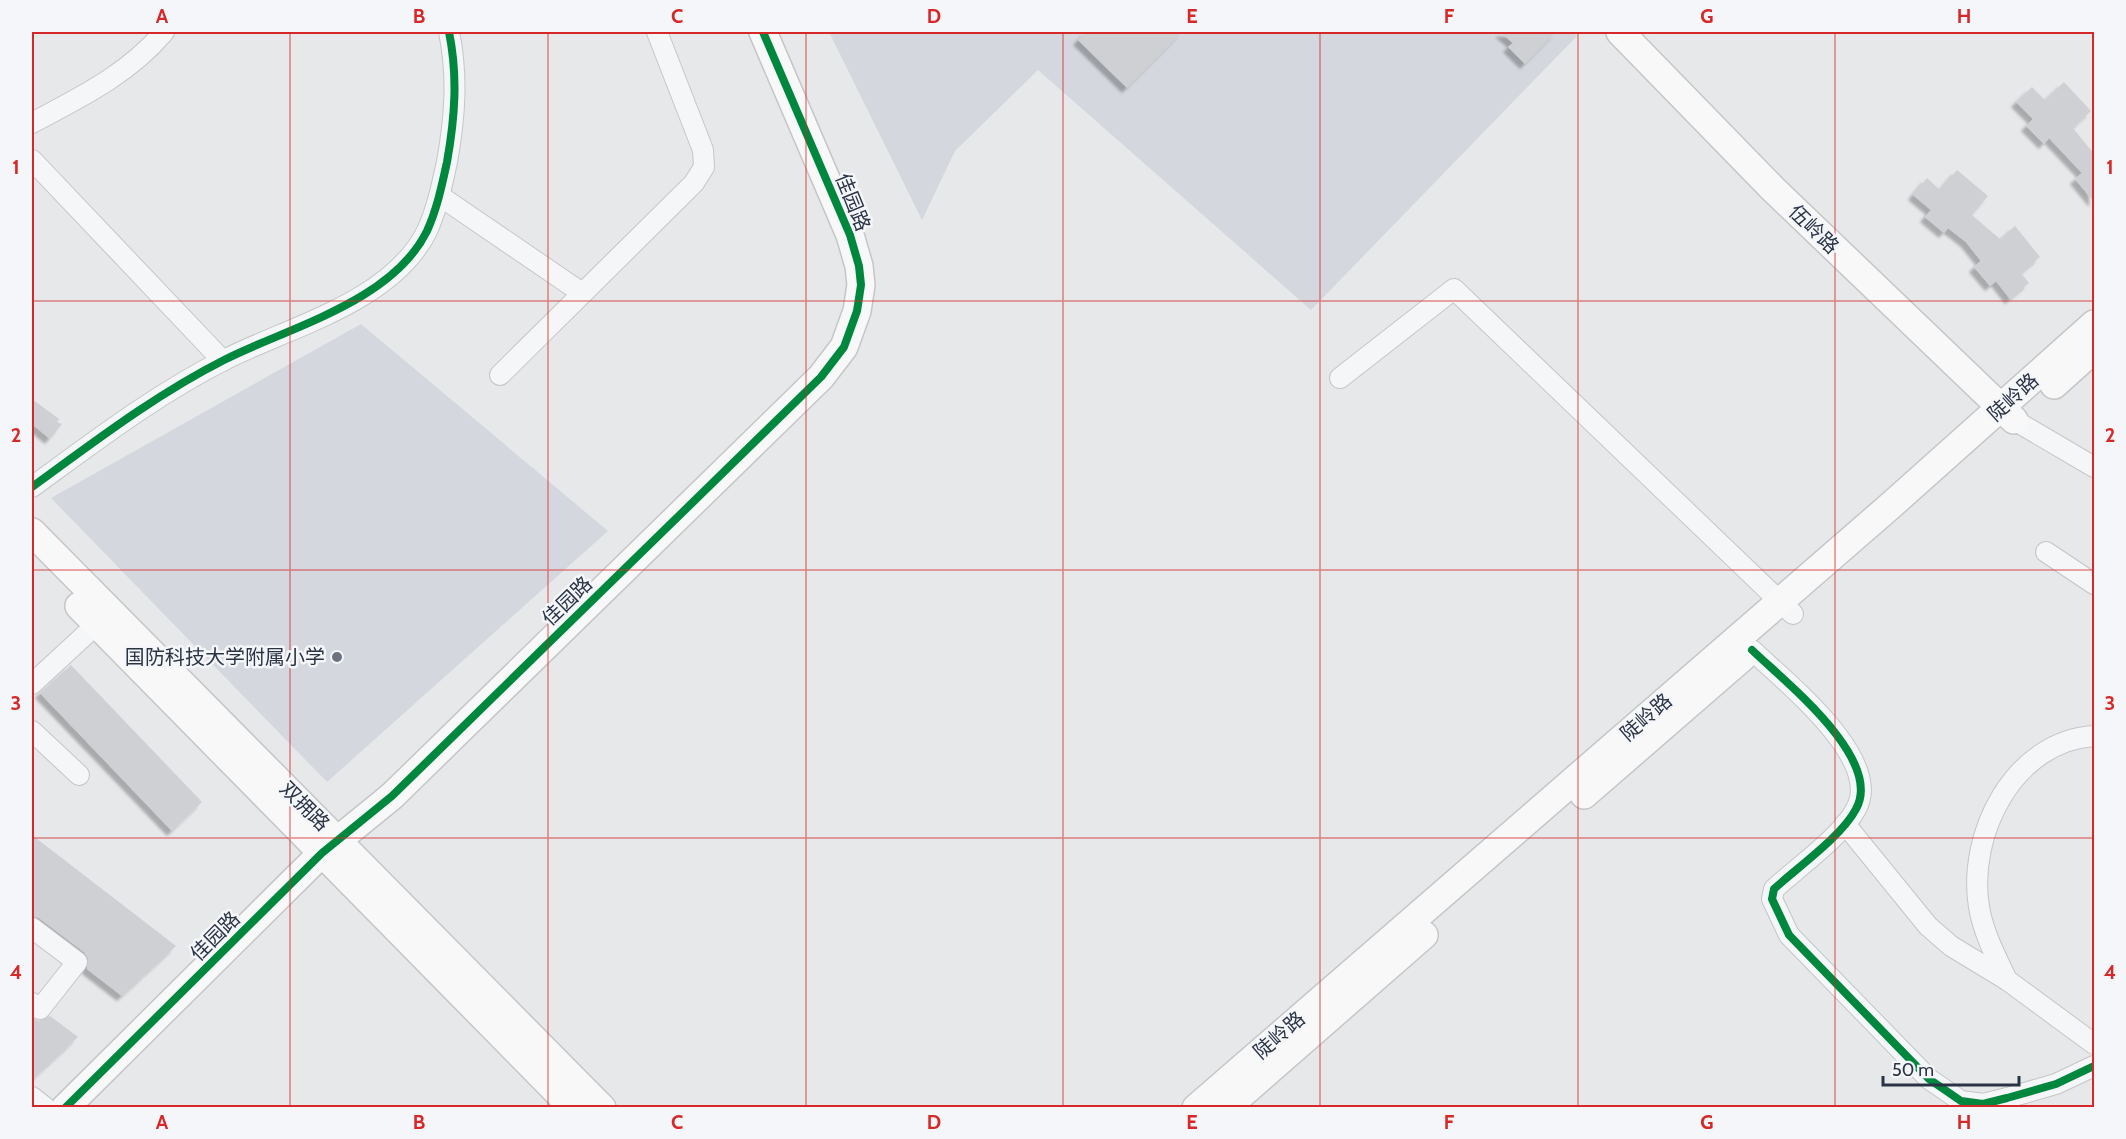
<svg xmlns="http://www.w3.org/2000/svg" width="2126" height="1139" viewBox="0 0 2126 1139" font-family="Cabin,'Noto Sans SC',sans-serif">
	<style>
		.built { fill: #d4d7dd }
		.building { fill: #ced0d3; filter: url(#shadow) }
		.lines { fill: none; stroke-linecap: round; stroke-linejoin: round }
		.street-casing { stroke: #c4c6c8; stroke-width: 22 }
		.secondary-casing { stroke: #c4c6c8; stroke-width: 30 }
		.street { stroke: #f5f6f7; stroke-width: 20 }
		.secondary { stroke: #f8f8f8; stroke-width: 27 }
		.cycleway-casing { stroke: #f4f6f9; stroke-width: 11 }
		.cycleway { stroke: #00873e; stroke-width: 8 }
		.grid { fill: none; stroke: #d62828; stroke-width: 1.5; stroke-opacity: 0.55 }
		.poi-dot { fill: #6c737f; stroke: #f4f6f9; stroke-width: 2 }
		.labels { text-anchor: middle; stroke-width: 5; stroke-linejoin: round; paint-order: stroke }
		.street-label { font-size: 20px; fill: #2b3445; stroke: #f4f6f9 }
		.poi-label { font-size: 20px; fill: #2b3445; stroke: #f4f6f9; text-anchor: end }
		.neatline { fill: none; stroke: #d62828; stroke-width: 2 }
		.grid-label { font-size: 20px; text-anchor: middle; font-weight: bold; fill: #d62828 }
	</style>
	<defs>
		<filter id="shadow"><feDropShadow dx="-5" dy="5" stdDeviation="1.5" flood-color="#0004"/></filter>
	</defs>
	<rect width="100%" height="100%" fill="#e6e8ea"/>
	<g class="built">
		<path d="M 829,32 L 1573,32 L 1577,36 L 1311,310 L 1038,70 L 955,151 L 922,220 Z"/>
		<path d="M 361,324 L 608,531 L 327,782 L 51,498 Z"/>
	</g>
	<g class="building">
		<path d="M 1086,32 L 1182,32 L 1127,88 L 1078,40 Z"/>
		<path d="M 1500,32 L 1556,32 L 1525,64 L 1508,47 L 1513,43 Z"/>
		<path d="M 2064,82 L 2091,111 L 2073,128 L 2094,154 L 2094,202 L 2075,179 L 2082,173 L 2049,138 L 2044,144 L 2026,126 L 2033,119 L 2016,102 L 2032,87 L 2045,100 Z"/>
		<path d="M 1957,170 L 1988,196 L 1972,215 L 2000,239 L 2015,226 L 2040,257 L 2021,273 L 2029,283 L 2010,299 L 1996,281 L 1990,286 L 1974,267 L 1981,261 L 1966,242 L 1948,228 L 1944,233 L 1925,217 L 1931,210 L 1913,195 L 1927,178 L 1940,190 Z"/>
		<path d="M 32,399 L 59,419 L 57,422 L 62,424 L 50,439 L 32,424 Z"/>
		<path d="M 71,665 L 202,802 L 172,831 L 40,693 Z"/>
		<path d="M 32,835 L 176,946 L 122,996 L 87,969 L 88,958 L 84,952 L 39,918 L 32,916 Z"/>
		<path d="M 50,1016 L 78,1037 L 32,1080 L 32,1018 L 39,1021 Z"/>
	</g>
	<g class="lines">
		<defs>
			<g id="street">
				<path d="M 32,123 C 81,97 127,75 164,32"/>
				<path d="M 32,160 L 223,361"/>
				<path d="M 440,196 L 582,293"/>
				<path d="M 500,375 L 694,183 L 704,167 L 703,150 L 657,32"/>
				<path d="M 1340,378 L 1454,289 L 1793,614"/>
				<path d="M 2014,420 L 2094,467"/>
				<path d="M 32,487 C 94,442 155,395 224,360 C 289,327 392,302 427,231 C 437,209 442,185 447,162 C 455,117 458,76 449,32"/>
				<path d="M 2046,552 L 2094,584"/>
				<path d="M 1752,650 C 1784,681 1884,759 1856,809 C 1842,836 1798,867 1774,889 L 1772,899 L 1789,935 L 1929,1079 L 1961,1101 L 1983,1104 L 2007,1098 L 2056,1084 L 2094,1066"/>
				<path d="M 32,684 L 97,624"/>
				<path d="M 32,731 L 79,775"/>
				<path d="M 1845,824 L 1928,926 L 1951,946 L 2007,980 L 2094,1044"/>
				<path d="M 32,928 L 77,962 L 40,1009 L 32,1003"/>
				<path d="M 2007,980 C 1996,957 1983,932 1979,907 C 1967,834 2014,741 2094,736"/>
				<path d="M 32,1097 L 46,1108"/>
			</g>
			<g id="secondary">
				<path d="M 1620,32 L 1773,189 L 2014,420"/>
				<path d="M 2054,385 L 2094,349"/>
				<path d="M 32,532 L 602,1108"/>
				<path d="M 79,606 L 573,1108"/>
				<path d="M 1584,795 L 1743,657"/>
				<path d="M 65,1108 L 322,853 L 392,796 L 821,377 L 844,347 L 857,311 L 861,285 L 859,266 L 850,235 L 763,32"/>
				<path d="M 1196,1108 L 1889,507 L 2094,324"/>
				<path d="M 1226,1108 L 1424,935"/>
			</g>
		</defs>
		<use href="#street" class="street-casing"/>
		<use href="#secondary" class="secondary-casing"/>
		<use href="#street" class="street"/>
		<use href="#secondary" class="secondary"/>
		<defs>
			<g id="cycleway">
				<path d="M 32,487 C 94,442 155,395 224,360 C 289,327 392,302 427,231 C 437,209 442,185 447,162 C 455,117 458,76 449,32"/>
				<path d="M 1752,650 C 1784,681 1884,759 1856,809 C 1842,836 1798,867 1774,889 L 1772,899 L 1789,935 L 1929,1079 L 1961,1101 L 1983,1104 L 2007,1098 L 2056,1084 L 2094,1066"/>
				<path d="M 65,1108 L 322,853 L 392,796 L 821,377 L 844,347 L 857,311 L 861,285 L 859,266 L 850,235 L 763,32"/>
			</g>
		</defs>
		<use href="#cycleway" class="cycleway-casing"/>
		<use href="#cycleway" class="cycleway"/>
	</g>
	<path class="grid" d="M 290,32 L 290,1108M 548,32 L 548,1108M 806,32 L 806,1108M 1063,32 L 1063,1108M 1320,32 L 1320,1108M 1578,32 L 1578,1108M 1835,32 L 1835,1108M 32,301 L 2094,301M 32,570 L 2094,570M 32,838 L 2094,838"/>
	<circle class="poi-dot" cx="337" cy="657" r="6"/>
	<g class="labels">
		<g class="street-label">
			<text transform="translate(853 202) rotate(68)" y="7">佳园路</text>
			<text transform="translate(1814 229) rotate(44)" y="7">伍岭路</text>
			<text transform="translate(2013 397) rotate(-42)" y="7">陡岭路</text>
			<text transform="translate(567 601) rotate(-44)" y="7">佳园路</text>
			<text transform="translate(1646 717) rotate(-41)" y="7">陡岭路</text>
			<text transform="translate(305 806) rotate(45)" y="7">双拥路</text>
			<text transform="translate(215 936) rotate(-45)" y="7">佳园路</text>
			<text transform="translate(1279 1035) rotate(-41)" y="7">陡岭路</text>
		</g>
		<g class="poi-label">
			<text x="325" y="664">国防科技大学附属小学</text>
		</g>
	</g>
	<rect width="2126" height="1139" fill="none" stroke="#f4f6f9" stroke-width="66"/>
	<path d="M1883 1076v9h136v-9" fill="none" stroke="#2b3445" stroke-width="3"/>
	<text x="1892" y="1076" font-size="18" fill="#2b3445" stroke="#f4f6f9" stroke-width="4.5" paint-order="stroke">50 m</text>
	<rect x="33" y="33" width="2060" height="1073" class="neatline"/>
	<g class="grid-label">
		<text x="162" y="23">A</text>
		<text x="419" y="23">B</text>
		<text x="677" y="23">C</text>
		<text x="934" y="23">D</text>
		<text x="1192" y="23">E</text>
		<text x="1449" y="23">F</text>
		<text x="1707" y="23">G</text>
		<text x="1964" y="23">H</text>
		<text x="16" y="174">1</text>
		<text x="2110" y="174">1</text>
		<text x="16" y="442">2</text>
		<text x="2110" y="442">2</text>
		<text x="16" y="710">3</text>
		<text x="2110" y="710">3</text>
		<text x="16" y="979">4</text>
		<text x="2110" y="979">4</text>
		<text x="162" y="1129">A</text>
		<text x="419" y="1129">B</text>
		<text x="677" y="1129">C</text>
		<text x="934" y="1129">D</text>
		<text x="1192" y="1129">E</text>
		<text x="1449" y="1129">F</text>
		<text x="1707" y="1129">G</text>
		<text x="1964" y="1129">H</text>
	</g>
</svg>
